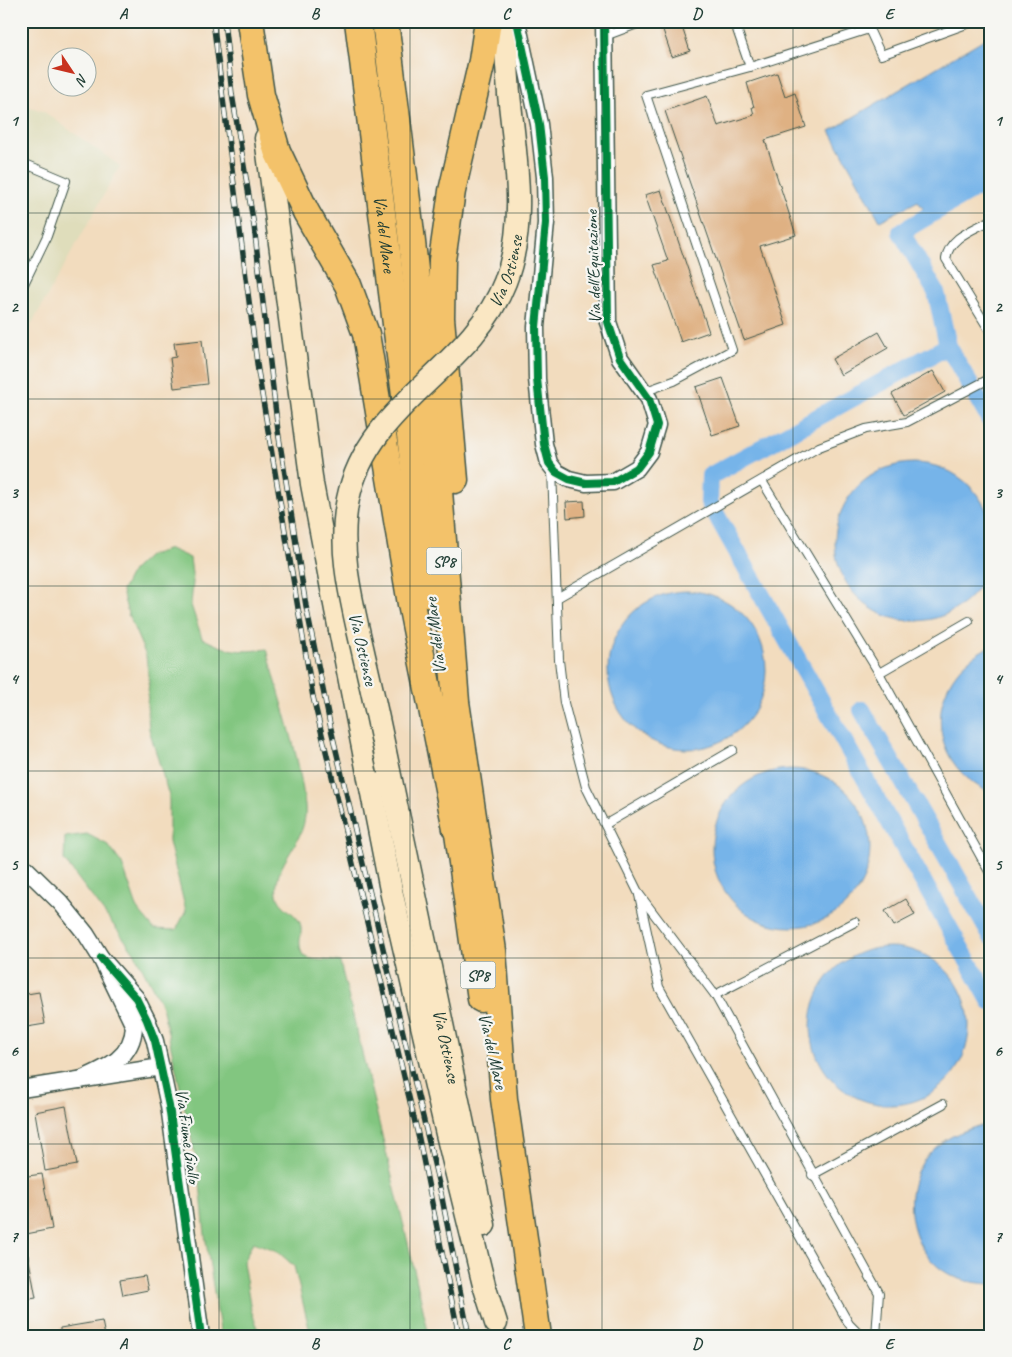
<svg xmlns="http://www.w3.org/2000/svg" width="1012" height="1357" viewBox="0 0 1012 1357" font-family="Caveat,sans-serif">
	<style>
		.built { fill: #dfddbb }
		.green { fill: #82c680; stroke: #50825a }
		.water { fill: #76b4e9; stroke: #4a788e }
		.lines { fill: none; stroke-linecap: round; stroke-linejoin: round }
		.canal { stroke: #76b4e9; stroke-width: 18 }
		.building { fill: #dfb183 }
		.lane-casing { stroke: #3f5549; stroke-width: 10 }
		.street-casing { stroke: #3f5549; stroke-width: 19 }
		.secondary-casing { stroke: #3f5549; stroke-width: 25 }
		.primary-casing { stroke: #3f5549; stroke-width: 29 }
		.lane { stroke: #fff; stroke-width: 8 }
		.street { stroke: #fff; stroke-width: 16 }
		.secondary { stroke: #fae7c3; stroke-width: 22 }
		.primary { stroke: #f3c26a; stroke-width: 26 }
		.rail-casing { stroke: #1f3d34; stroke-width: 5.5 }
		.rail { stroke: #f6f6f2; stroke-width: 4; stroke-dasharray: 11; stroke-linecap: butt }
		.secondary-bridge-casing { stroke: #3f5549; stroke-width: 25; stroke-linecap: butt }
		.secondary-bridge { stroke: #fae7c3; stroke-width: 22 }
		.cycleway-casing { stroke: #f6f6f2; stroke-width: 11 }
		.cycleway { stroke: #00873e; stroke-width: 8 }
		.grid { fill: none; stroke: #1f3d34; stroke-width: 1; stroke-opacity: 0.55 }
		.labels { text-anchor: middle; stroke-width: 4.5; stroke-linejoin: round; paint-order: stroke }
		.shield { fill: #f6f6f2; stroke: #60746d; stroke-width: 1 }
		.shield-label { font-size: 16px; font-weight: bold; fill: #1f3d34 }
		.street-label { font-size: 18px; fill: #1f3d34; stroke: #f6f6f2 }
		.neatline { fill: none; stroke: #1f3d34; stroke-width: 2 }
		.grid-label { font-size: 16px; text-anchor: middle; font-weight: bold; fill: #1f3d34 }
	</style>
	<rect width="100%" height="100%" fill="#f6f6f2"/>
	<filter id="ink" filterUnits="userSpaceOnUse"><feTurbulence type="fractalNoise" baseFrequency=".02" numOctaves="2"/><feDisplacementMap in="SourceGraphic" scale="10" xChannelSelector="R" yChannelSelector="G"/><feConvolveMatrix kernelMatrix="1 2 1 2 8 2 1 2 1" color-interpolation-filters="sRGB"/></filter>
	<filter id="wash" filterUnits="userSpaceOnUse"><feTurbulence type="fractalNoise" baseFrequency=".0096" numOctaves="4" result="noise"/><feDisplacementMap in="SourceGraphic" scale="20" xChannelSelector="R" yChannelSelector="G"/><feGaussianBlur stdDeviation="1.12" result="paint"/><feColorMatrix in="noise" values="0 0 0 0 0 0 0 0 0 0 0 0 0 0 0 0 0 1.4 0 .05"/><feComposite in="paint" operator="in"/></filter>
	<g filter="url(#wash)">
		<rect width="100%" height="100%" fill="#f2dcbe"/>
		<path class="built" d="M 21,104 L 43,111 L 120,166 L 21,343 Z"/>
		<path class="green" d="M 170,549 L 190,558 L 193,582 L 191,605 L 202,638 C 227,651 239,653 267,649 C 280,700 299,752 305,805 C 309,843 272,862 277,894 C 279,908 295,911 300,923 C 303,931 299,938 300,945 C 300,949 302,953 303,956 C 315,962 327,959 340,962 L 409,1247 L 429,1336 L 311,1336 L 294,1266 L 277,1251 L 253,1242 L 243,1262 L 251,1310 L 261,1336 L 221,1336 L 205,1235 L 199,1173 L 162,1006 L 134,952 L 64,860 L 65,837 L 87,834 L 108,845 L 122,864 L 138,910 L 154,929 L 176,930 L 186,911 L 169,842 L 169,796 L 149,729 L 147,705 L 149,681 L 146,656 L 128,614 L 122,591 L 132,571 L 148,556 Z"/>
		<g class="water">
			<path d="M 991,35 L 991,179 L 928,216 L 918,201 L 880,221 L 830,131 Z"/>
			<circle cx="914" cy="542" r="79"/>
			<circle cx="687" cy="670" r="79"/>
			<path d="M 991,646 L 991,793 C 923,763 924,677 991,646 Z"/>
			<circle cx="791" cy="848" r="79"/>
			<circle cx="890" cy="1026" r="79"/>
			<path d="M 978,1126 L 991,1127 L 991,1284 C 975,1283 960,1281 947,1273 C 906,1249 898,1185 931,1152 C 944,1138 960,1132 978,1126 Z"/>
		</g>
		<g class="lines">
			<g class="canal">
				<path d="M 991,179 L 901,232 L 936,292 L 948,346 L 710,476 L 709,502 L 991,1002"/>
				<path d="M 948,346 L 991,422"/>
				<path d="M 862,710 L 991,936"/>
			</g>
		</g>
		<g id="blocks">
			<g class="building">
				<path d="M 660,21 L 680,21 L 690,51 L 672,57 Z"/>
				<path d="M 777,73 L 785,97 L 795,93 L 806,127 L 765,140 L 796,235 L 760,246 L 786,325 L 744,340 L 665,111 L 707,96 L 718,126 L 754,115 L 752,107 L 754,107 L 747,83 Z"/>
				<path d="M 661,190 L 709,332 L 681,342 L 654,265 L 668,261 L 645,195 Z"/>
				<path d="M 879,332 L 888,348 L 841,375 L 832,359 Z"/>
				<path d="M 202,340 L 207,384 L 174,388 L 170,358 L 176,357 L 174,343 Z"/>
				<path d="M 933,371 L 945,392 L 904,415 L 892,394 Z"/>
				<path d="M 723,378 L 740,426 L 712,435 L 696,387 Z"/>
				<path d="M 584,501 L 585,516 L 567,518 L 566,502 Z"/>
				<path d="M 906,899 L 915,915 L 894,926 L 885,911 Z"/>
				<path d="M 39,992 L 45,1024 L 21,1028 L 21,995 Z"/>
				<path d="M 66,1106 L 77,1165 L 45,1171 L 35,1112 Z"/>
				<path d="M 42,1174 L 52,1229 L 21,1235 L 21,1177 Z"/>
				<path d="M 21,1255 L 28,1255 L 36,1298 L 23,1300 Z"/>
				<path d="M 145,1276 L 148,1290 L 123,1295 L 120,1280 Z"/>
				<path d="M 102,1321 L 105,1336 L 60,1336 L 60,1328 Z"/>
			</g>
		</g>
	</g>
	<g filter="url(#ink)">
		<use href="#blocks" fill-opacity="0" stroke="#3f5549" stroke-width="1"/>
		<g class="lines">
			<defs>
				<g id="lane">
					<path d="M 734,21 L 750,67"/>
					<path d="M 605,36 L 645,21"/>
					<path d="M 21,182 L 28,165 L 66,181 L 47,236 L 21,290"/>
					<path d="M 991,220 C 973,230 949,237 946,259 L 991,333"/>
					<path d="M 646,391 L 674,381 L 732,350 L 646,95 L 750,67 L 869,29 L 881,55 L 975,21"/>
					<path d="M 552,469 L 559,660 L 564,703 L 586,787 L 639,894 L 715,995 L 879,1293 L 876,1336"/>
					<path d="M 762,481 L 879,673 L 991,875"/>
					<path d="M 557,598 L 819,447 L 866,429 L 907,422 L 991,378"/>
					<path d="M 879,673 L 969,621"/>
					<path d="M 606,824 L 733,750"/>
					<path d="M 639,895 L 659,987 L 849,1324 L 861,1336"/>
					<path d="M 715,995 L 855,922"/>
					<path d="M 812,1175 L 943,1104"/>
				</g>
				<g id="street">
					<path d="M 517,21 L 539,124 L 545,177 L 546,223 L 536,327 L 537,379 L 544,444 L 549,463 L 556,472 L 569,479 L 586,483 L 613,482 L 637,468 L 649,452 L 657,425 L 649,399 L 620,358 L 608,322 L 604,21"/>
					<path d="M 21,864 L 61,903 L 86,934 L 101,958 L 134,1026 C 133,1058 105,1069 80,1080"/>
					<path d="M 101,958 L 136,998 L 147,1020 L 155,1041 L 169,1106 L 201,1336"/>
					<path d="M 21,1089 L 161,1067"/>
				</g>
				<g id="secondary">
					<path d="M 504,21 L 509,94"/>
					<path d="M 266,138 L 312,484 L 336,610 L 392,895 L 447,1134 L 484,1285 L 496,1323"/>
					<path id="s1" d="M 389,771 L 484,1225"/>
				</g>
				<g id="primary">
					<path d="M 250,21 L 261,95 L 277,151 L 306,212 L 348,285 L 366,334 L 411,604 L 456,829"/>
					<path id="s2" d="M 358,21 L 430,595"/>
					<path d="M 385,21 L 411,233 L 439,491 L 456,702 L 493,951 L 504,1099 L 538,1336"/>
					<path d="M 455,480 L 441,318 L 442,260 L 452,191 L 482,61 L 488,21"/>
					<path d="M 455,812 L 481,999"/>
				</g>
			</defs>
			<use href="#lane" class="lane-casing"/>
			<use href="#street" class="street-casing"/>
			<use href="#secondary" class="secondary-casing"/>
			<use href="#primary" class="primary-casing"/>
			<use href="#lane" class="lane"/>
			<use href="#street" class="street"/>
			<use href="#secondary" class="secondary"/>
			<use href="#primary" class="primary"/>
			<defs>
				<g id="rail">
					<path d="M 213,21 L 258,371 L 313,697 L 419,1139 L 459,1336"/>
					<path d="M 224,21 L 232,94 L 254,226 L 278,431 L 306,606 L 331,729 L 441,1193 L 469,1336"/>
				</g>
			</defs>
			<use href="#rail" class="rail-casing"/>
			<use href="#rail" class="rail"/>
			<defs>
				<g id="secondary-bridge">
					<path id="s3" d="M 389,771 C 381,732 373,694 364,656 C 353,606 337,551 348,499 C 368,402 471,370 505,282 C 528,223 515,155 509,94"/>
				</g>
			</defs>
			<use href="#secondary-bridge" class="secondary-bridge-casing"/>
			<use href="#secondary-bridge" class="secondary-bridge"/>
			<defs>
				<g id="cycleway">
					<path d="M 517,21 L 539,124 L 545,177 L 546,223 L 536,327 L 537,379 L 544,444 L 549,463 L 556,472 L 569,479 L 586,483 L 613,482 L 637,468 L 649,452 L 657,425 L 649,399 L 620,358 L 608,322 L 604,21"/>
					<path d="M 101,958 L 136,998 L 147,1020 L 155,1041 L 169,1106 L 201,1336"/>
				</g>
			</defs>
			<use href="#cycleway" class="cycleway-casing"/>
			<use href="#cycleway" class="cycleway"/>
		</g>
	</g>
	<path class="grid" d="M 219,21 L 219,1336M 410,21 L 410,1336M 602,21 L 602,1336M 793,21 L 793,1336M 21,213 L 991,213M 21,399 L 991,399M 21,586 L 991,586M 21,771 L 991,771M 21,958 L 991,958M 21,1144 L 991,1144"/>
	<g class="labels">
		<g class="shield">
			<rect x="426.5" y="547.5" width="35" height="27" rx="4"/>
			<rect x="460.5" y="961.5" width="35" height="27" rx="4"/>
		</g>
		<g class="shield-label">
			<text x="444" y="567">SP8</text>
			<text x="478" y="981">SP8</text>
		</g>
		<g class="street-label">
			<text dy="6" stroke="none"><textPath href="#s2" startOffset="215">Via del Mare</textPath></text>
			<text transform="translate(593 267) rotate(-92)" y="6">Via dell'Equitazione</text>
			<text dy="6" stroke="none"><textPath href="#s3" startOffset="559">Via Ostiense</textPath></text>
			<text transform="translate(435 636) rotate(-97)" y="6">Via del Mare</text>
			<text transform="translate(363 649) rotate(77)" y="6">Via Ostiense</text>
			<text dy="6" stroke="none"><textPath href="#s1" startOffset="281">Via Ostiense</textPath></text>
			<text transform="translate(493 1051) rotate(77)" y="6">Via del Mare</text>
			<text transform="translate(188 1136) rotate(82)" y="6">Via Fiume Giallo</text>
		</g>
	</g>
	<rect width="1012" height="1357" fill="none" stroke="#f6f6f2" stroke-width="55"/>
	<g transform="translate(72 72) rotate(125)"><circle r="24" fill="#f6f6f2" stroke="#a0aca6"/>
	<path d="M0-4L9 19L0 12L-9 19Z" fill="#c8321e"/>
	<text y="-8" font-size="14" font-weight="bold" text-anchor="middle" fill="#1f3d34">N</text>
	</g>
	<rect x="28" y="28" width="956" height="1302" class="neatline"/>
	<g class="grid-label">
		<text x="123" y="19">A</text>
		<text x="315" y="19">B</text>
		<text x="506" y="19">C</text>
		<text x="697" y="19">D</text>
		<text x="889" y="19">E</text>
		<text x="14" y="126">1</text>
		<text x="998" y="126">1</text>
		<text x="14" y="312">2</text>
		<text x="998" y="312">2</text>
		<text x="14" y="498">3</text>
		<text x="998" y="498">3</text>
		<text x="14" y="684">4</text>
		<text x="998" y="684">4</text>
		<text x="14" y="870">5</text>
		<text x="998" y="870">5</text>
		<text x="14" y="1056">6</text>
		<text x="998" y="1056">6</text>
		<text x="14" y="1242">7</text>
		<text x="998" y="1242">7</text>
		<text x="123" y="1349">A</text>
		<text x="315" y="1349">B</text>
		<text x="506" y="1349">C</text>
		<text x="697" y="1349">D</text>
		<text x="889" y="1349">E</text>
	</g>
</svg>
